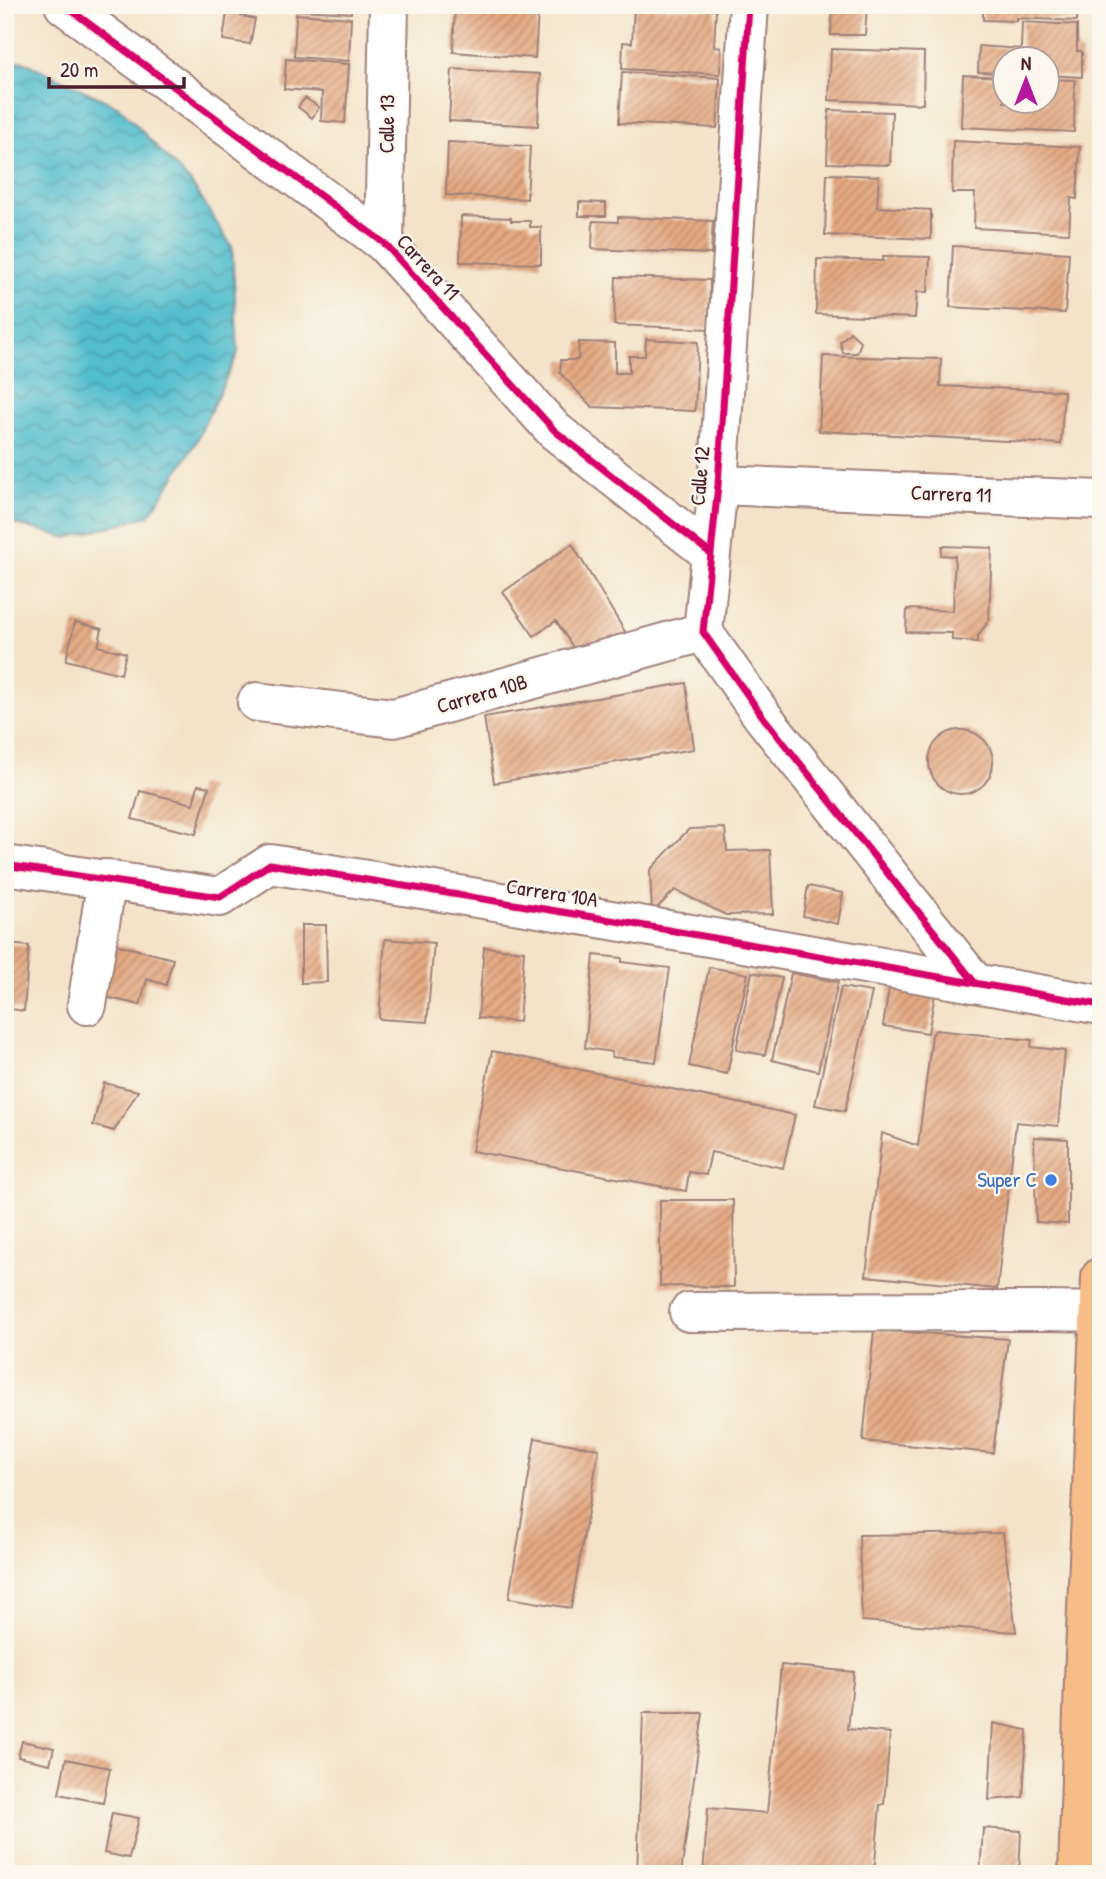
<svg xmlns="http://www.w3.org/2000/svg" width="1106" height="1879" viewBox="0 0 1106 1879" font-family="'Patrick Hand',sans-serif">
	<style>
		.water { fill: url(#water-waves); stroke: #4e6e7c; stroke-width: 2 }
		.building { fill: url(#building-hatch) }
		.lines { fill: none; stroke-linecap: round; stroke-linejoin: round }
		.minor-casing { stroke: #9f817a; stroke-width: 42 }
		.major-casing { stroke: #9f817a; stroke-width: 42 }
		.minor { stroke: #fff; stroke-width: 38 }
		.major { stroke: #f7bd88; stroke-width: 38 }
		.cycleway-casing { stroke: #fbf7ec; stroke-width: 11 }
		.cycleway { stroke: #d6006c; stroke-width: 7 }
		.shop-dot { fill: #3f7fe0; stroke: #fbf7ec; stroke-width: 2.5 }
		.labels { text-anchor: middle; stroke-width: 5; stroke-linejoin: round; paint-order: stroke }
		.street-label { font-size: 21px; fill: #4a1f2b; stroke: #fbf7ec }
		.shop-label { font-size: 21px; fill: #366cbe; stroke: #fbf7ec; text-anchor: end }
	</style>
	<defs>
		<pattern id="water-waves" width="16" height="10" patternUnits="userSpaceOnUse" patternTransform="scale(1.75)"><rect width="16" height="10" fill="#53bece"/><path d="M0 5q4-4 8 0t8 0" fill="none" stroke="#479aa7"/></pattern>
		<pattern id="building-hatch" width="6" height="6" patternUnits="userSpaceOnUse" patternTransform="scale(1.75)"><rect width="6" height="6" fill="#e4a982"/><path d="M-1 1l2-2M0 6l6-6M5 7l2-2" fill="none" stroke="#bb896b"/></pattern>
	</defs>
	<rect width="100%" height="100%" fill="#fbf7ec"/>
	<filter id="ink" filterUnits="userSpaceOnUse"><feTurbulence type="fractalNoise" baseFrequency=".0143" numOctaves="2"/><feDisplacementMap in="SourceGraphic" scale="14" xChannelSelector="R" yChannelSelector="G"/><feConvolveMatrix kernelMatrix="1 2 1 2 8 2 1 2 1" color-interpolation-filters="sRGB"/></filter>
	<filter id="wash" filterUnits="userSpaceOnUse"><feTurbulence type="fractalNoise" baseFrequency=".00686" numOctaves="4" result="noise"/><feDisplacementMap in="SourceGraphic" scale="28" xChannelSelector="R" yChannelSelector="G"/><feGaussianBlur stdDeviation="1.57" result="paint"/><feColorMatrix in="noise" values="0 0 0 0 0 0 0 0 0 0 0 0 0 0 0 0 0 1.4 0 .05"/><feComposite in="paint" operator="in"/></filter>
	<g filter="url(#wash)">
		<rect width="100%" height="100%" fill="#f4e3ca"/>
		<path class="water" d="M 22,61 L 119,107 L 192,184 L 232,247 L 238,353 L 194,446 L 149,516 L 68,538 L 5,521 L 5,64 Z"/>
		<g id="blocks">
			<g class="building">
				<path d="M 285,5 L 352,5 L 351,13 L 285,9 Z"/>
				<path d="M 832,5 L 867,5 L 865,35 L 831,35 Z"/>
				<path d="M 983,5 L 1078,5 L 1077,21 L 1016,18 L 1016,21 L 983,20 Z"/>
				<path d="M 228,6 L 241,9 L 241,16 L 255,19 L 250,44 L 223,40 Z"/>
				<path d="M 455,6 L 538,12 L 535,58 L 453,52 Z"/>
				<path d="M 634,6 L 716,10 L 714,47 L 721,47 L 720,74 L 622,69 L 623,42 L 632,43 Z"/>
				<path d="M 296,14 L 351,18 L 349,61 L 294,57 Z"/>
				<path d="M 1022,22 L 1077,25 L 1077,51 L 1081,51 L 1082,53 L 1082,77 L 1046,75 L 1046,60 L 1004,60 L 1004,73 L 978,72 L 979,46 L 1021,49 Z"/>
				<path d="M 831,49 L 924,52 L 923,104 L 829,100 Z"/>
				<path d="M 286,59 L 349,64 L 345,123 L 321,121 L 322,92 L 284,89 Z"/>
				<path d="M 452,69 L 540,74 L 538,126 L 449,121 Z"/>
				<path d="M 622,72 L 720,78 L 717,128 L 619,123 Z"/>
				<path d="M 963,75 L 1004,77 L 1004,102 L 1046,102 L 1046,79 L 1075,80 L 1074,132 L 961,127 Z"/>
				<path d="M 305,98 L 319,107 L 312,118 L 298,107 Z"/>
				<path d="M 829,110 L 892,112 L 890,165 L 827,163 Z"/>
				<path d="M 953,141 L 1080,147 L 1077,199 L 1071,198 L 1069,233 L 974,228 L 975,193 L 952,193 Z"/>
				<path d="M 448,142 L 530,146 L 527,199 L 446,195 Z"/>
				<path d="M 827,174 L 879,176 L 877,207 L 931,210 L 931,239 L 825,235 Z"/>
				<path d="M 579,202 L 606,203 L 606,216 L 579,216 Z"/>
				<path d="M 461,216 L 511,218 L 511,221 L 530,221 L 530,227 L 541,227 L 541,264 L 460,262 Z"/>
				<path d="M 618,217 L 713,221 L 711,254 L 592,249 L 593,221 L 618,222 Z"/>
				<path d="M 953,246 L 1069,253 L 1065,313 L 950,307 Z"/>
				<path d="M 883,256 L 930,257 L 928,292 L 917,292 L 915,318 L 816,314 L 817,259 L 883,261 Z"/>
				<path d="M 616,277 L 710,280 L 709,329 L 614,325 Z"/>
				<path d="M 850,332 L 861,342 L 857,353 L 843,353 L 840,342 Z"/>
				<path d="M 646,339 L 698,342 L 695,411 L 592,407 L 560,373 L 561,360 L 578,360 L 579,342 L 615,343 L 615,373 L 629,373 L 629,356 L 645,356 Z"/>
				<path d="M 823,356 L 941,359 L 940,386 L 1064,391 L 1061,444 L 819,431 Z"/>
				<path d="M 572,544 L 630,640 L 576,652 L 556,621 L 534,636 L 503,592 Z"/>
				<path d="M 942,546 L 992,548 L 989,620 L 978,636 L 978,642 L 952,640 L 952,633 L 906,632 L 907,609 L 953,611 L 955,556 L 941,555 Z"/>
				<path d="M 75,622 L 102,629 L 98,646 L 126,653 L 121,674 L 66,660 Z"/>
				<path d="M 686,683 L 694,749 L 494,783 L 484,717 Z"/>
				<circle cx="961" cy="762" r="32"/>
				<path d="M 198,785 L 209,787 L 196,834 L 132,819 L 140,791 L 193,804 Z"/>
				<path d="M 725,828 L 727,851 L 770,850 L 773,914 L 726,915 L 675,890 L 652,913 L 650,870 L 689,829 Z"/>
				<path d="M 808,886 L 843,893 L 838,924 L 803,916 Z"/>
				<path d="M 301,925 L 326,925 L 327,982 L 301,983 Z"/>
				<path d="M 385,939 L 434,943 L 427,1022 L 379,1019 Z"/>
				<path d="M 5,944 L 29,946 L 24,1011 L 5,1008 Z"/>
				<path d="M 115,944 L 173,959 L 166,985 L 147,979 L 140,1005 L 101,996 Z"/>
				<path d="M 484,947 L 524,951 L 519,1022 L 478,1018 Z"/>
				<path d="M 594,955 L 622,958 L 622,962 L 670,968 L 656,1062 L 612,1057 L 612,1052 L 585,1048 Z"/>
				<path d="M 709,967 L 748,974 L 727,1074 L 689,1066 Z"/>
				<path d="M 752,972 L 782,978 L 765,1055 L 736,1050 Z"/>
				<path d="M 791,973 L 838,982 L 818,1071 L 772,1060 Z"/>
				<path d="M 890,982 L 936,989 L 928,1033 L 883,1026 Z"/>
				<path d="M 841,987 L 872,992 L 845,1111 L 815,1105 Z"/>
				<path d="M 935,1030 L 1032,1040 L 1031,1047 L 1065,1051 L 1058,1126 L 1016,1122 L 997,1289 L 866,1276 L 882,1133 L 918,1146 L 932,1035 Z"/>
				<path d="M 492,1051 L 795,1115 L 783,1168 L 711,1152 L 706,1175 L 689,1172 L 686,1191 L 472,1151 Z"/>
				<path d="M 104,1083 L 138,1091 L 114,1131 L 93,1125 Z"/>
				<path d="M 1034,1137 L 1068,1139 L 1068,1224 L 1036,1222 Z"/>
				<path d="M 660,1200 L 733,1200 L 734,1287 L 660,1286 Z"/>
				<path d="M 874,1330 L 1008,1339 L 993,1453 L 863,1441 Z"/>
				<path d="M 535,1438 L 599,1449 L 571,1608 L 509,1598 Z"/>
				<path d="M 1003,1533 L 1016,1632 L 862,1621 L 859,1535 Z"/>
				<path d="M 781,1665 L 854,1672 L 848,1729 L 890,1733 L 884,1804 L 880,1805 L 874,1874 L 703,1874 L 708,1808 L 767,1813 Z"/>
				<path d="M 643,1713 L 703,1713 L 681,1874 L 637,1874 Z"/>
				<path d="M 993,1723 L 1027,1730 L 1023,1797 L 989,1800 Z"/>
				<path d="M 22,1741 L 54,1748 L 50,1764 L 18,1757 Z"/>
				<path d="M 66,1759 L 110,1768 L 103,1803 L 59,1794 Z"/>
				<path d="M 112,1813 L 139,1818 L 129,1858 L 104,1853 Z"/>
				<path d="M 983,1828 L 1021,1831 L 1019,1874 L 980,1874 Z"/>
			</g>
		</g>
	</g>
	<g filter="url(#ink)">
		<use href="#blocks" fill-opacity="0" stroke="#9f817a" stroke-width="2"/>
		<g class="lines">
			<defs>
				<g id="minor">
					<path d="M 64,5 L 384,243 L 555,431 L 710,553"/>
					<path d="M 749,5 L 718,485 L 703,632 L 763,717 L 975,983"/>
					<path d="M 384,243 L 389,5"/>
					<path d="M 718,485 L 1101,500"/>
					<path d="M 257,702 L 394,718 L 703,632"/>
					<path d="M 5,865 L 220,897 L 270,864 L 599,918 L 1101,1005"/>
					<path d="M 87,1005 L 107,879"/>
					<path d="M 689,1312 L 1049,1311 L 1101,1312"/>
				</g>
				<path id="major" d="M 1078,1874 L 1084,1679 L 1101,1277"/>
			</defs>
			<use href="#minor" class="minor-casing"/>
			<use href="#major" class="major-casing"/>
			<use href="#minor" class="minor"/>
			<use href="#major" class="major"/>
			<defs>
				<g id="cycleway">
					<path d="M 64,5 L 384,243 L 555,431 L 710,553"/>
					<path d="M 749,5 L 718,485 L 703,632 L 763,717 L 975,983"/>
					<path d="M 5,865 L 220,897 L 270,864 L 599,918 L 1101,1005"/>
				</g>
			</defs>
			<use href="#cycleway" class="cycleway-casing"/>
			<use href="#cycleway" class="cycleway"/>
		</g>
	</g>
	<circle class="shop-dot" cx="1051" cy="1180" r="7"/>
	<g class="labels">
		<g class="street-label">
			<text transform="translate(387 124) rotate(-89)" y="7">Calle 13</text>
			<text transform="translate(428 267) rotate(47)" y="7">Carrera 11</text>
			<text transform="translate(700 476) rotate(-85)" y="7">Calle 12</text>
			<text transform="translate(951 494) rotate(2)" y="7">Carrera 11</text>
			<text transform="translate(482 694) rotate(-16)" y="7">Carrera 10B</text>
			<text transform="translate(552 893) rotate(9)" y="7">Carrera 10A</text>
		</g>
		<g class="shop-label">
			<text x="1037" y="1187">Super C</text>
		</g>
	</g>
	<rect width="1106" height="1879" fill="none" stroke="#fbf7ec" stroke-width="28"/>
	<g transform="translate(1026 80)"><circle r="33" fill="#fbf7ec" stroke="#b4a19f" stroke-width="2"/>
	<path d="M0-5L12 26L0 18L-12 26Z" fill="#b5179e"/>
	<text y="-10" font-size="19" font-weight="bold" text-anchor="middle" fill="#4a1f2b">N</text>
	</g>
	<path d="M49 77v10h135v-10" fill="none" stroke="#4a1f2b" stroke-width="3.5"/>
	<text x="60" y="77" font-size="21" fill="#4a1f2b" stroke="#fbf7ec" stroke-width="5" paint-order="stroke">20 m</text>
</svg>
